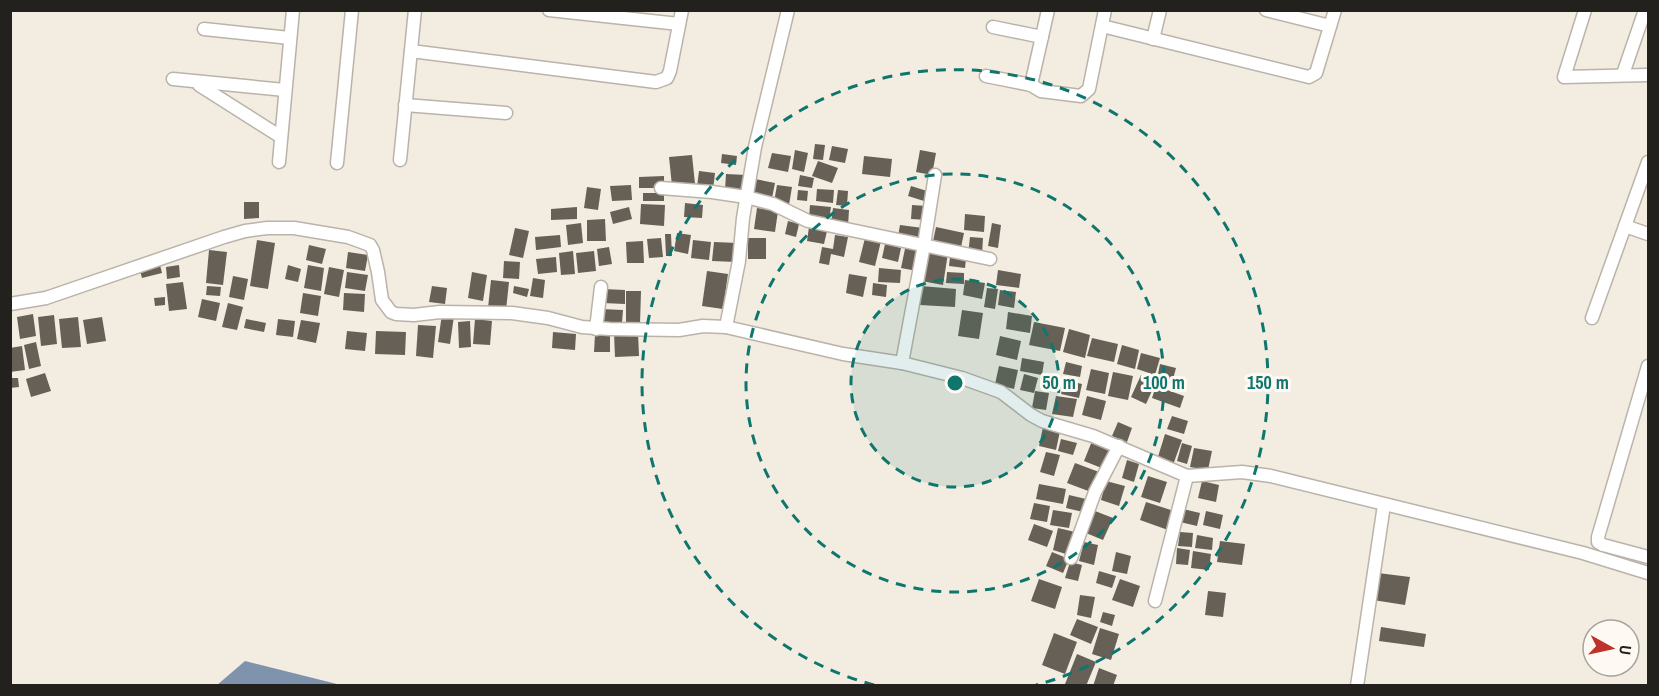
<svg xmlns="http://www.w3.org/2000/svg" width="1659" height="696" viewBox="0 0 1659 696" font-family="'Archivo Narrow',sans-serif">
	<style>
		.water { fill: #7f94ac }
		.building { fill: #666056 }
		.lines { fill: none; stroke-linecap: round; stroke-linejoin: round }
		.minor-casing { stroke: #bab3a9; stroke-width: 15 }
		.minor { stroke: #fff; stroke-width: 12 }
		.ring { fill: none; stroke: #0f766e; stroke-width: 3; stroke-dasharray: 10 8 }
		.centre { fill: #0f766e; stroke: #fefaf3; stroke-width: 3 }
		.ring-label { font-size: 18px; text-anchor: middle; font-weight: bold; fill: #0f766e; stroke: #fefaf3; stroke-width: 6; stroke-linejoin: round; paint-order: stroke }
	</style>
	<rect width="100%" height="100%" fill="#f3ece1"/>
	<path class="water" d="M 245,661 L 341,685 L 217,685 Z"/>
	<g class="building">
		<path d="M 815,144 L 825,145 L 823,160 L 813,159 Z"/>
		<path d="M 832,146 L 848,149 L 845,163 L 829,160 Z"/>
		<path d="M 795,150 L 808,153 L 804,172 L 792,169 Z"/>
		<path d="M 920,150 L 936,153 L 932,175 L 916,172 Z"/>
		<path d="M 772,153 L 791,156 L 788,172 L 768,168 Z"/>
		<path d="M 722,154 L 737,156 L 736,165 L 721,163 Z"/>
		<path d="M 692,155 L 695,184 L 672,186 L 669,157 Z"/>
		<path d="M 864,156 L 892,159 L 890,177 L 862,174 Z"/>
		<path d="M 818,161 L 838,168 L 832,183 L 812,176 Z"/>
		<path d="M 699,171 L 715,173 L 713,190 L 697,187 Z"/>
		<path d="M 726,174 L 746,175 L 745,191 L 725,190 Z"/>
		<path d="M 800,175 L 814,178 L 812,188 L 798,186 Z"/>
		<path d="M 664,176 L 664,188 L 639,188 L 639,177 Z"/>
		<path d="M 755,179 L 775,183 L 772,198 L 752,194 Z"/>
		<path d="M 631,185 L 632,200 L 612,201 L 610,186 Z"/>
		<path d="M 777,185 L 792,187 L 789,205 L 774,202 Z"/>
		<path d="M 911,186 L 927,191 L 924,201 L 908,196 Z"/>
		<path d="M 587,187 L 601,189 L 598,210 L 584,208 Z"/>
		<path d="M 817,189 L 834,190 L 833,203 L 816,201 Z"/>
		<path d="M 798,190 L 808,191 L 807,201 L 797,200 Z"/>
		<path d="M 838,190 L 848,191 L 847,206 L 836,205 Z"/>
		<rect x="643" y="193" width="21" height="8"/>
		<path d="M 244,202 L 259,202 L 259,218 L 244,219 Z"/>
		<path d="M 685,203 L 703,205 L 702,218 L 684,217 Z"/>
		<path d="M 641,204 L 665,205 L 664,226 L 640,224 Z"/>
		<path d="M 810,205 L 831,207 L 829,220 L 809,218 Z"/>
		<path d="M 912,205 L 927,206 L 927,220 L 911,219 Z"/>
		<path d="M 577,207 L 577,219 L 551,220 L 551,209 Z"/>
		<path d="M 629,207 L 632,219 L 613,224 L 610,212 Z"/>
		<path d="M 757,208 L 778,211 L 775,232 L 754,229 Z"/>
		<path d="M 833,208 L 849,210 L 848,226 L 831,224 Z"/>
		<path d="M 965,214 L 985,216 L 984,232 L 964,230 Z"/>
		<path d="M 605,219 L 606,241 L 587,241 L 587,220 Z"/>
		<path d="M 788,221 L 799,224 L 796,237 L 785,234 Z"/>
		<path d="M 581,223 L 583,243 L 568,245 L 566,225 Z"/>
		<path d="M 992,223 L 1001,225 L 998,248 L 988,246 Z"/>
		<path d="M 900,225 L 923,228 L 921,240 L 898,236 Z"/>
		<path d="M 809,227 L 827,231 L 824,244 L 807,241 Z"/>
		<path d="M 936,227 L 964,233 L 960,252 L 932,246 Z"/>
		<path d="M 515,228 L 529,231 L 523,258 L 509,255 Z"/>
		<path d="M 677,233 L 691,235 L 688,254 L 674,251 Z"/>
		<path d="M 665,234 L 671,234 L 672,256 L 666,256 Z"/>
		<path d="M 560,235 L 561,247 L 536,250 L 535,237 Z"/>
		<path d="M 835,235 L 848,237 L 844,257 L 831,254 L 829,265 L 819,263 L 822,247 L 833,249 Z"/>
		<path d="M 970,237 L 983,238 L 982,255 L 968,254 Z"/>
		<path d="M 661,238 L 663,257 L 649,258 L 647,239 Z"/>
		<rect x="748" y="238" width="18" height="21"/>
		<path d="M 865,238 L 881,241 L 875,266 L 859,262 Z"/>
		<path d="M 257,240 L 275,243 L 268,289 L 250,286 Z"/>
		<path d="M 693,240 L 711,242 L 709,260 L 691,258 Z"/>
		<path d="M 643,241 L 644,263 L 627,263 L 626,242 Z"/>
		<path d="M 714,242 L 738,243 L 736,262 L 712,261 Z"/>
		<path d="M 885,244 L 901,248 L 898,262 L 882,258 Z"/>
		<path d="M 906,244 L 921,248 L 917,271 L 901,268 Z"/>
		<path d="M 309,245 L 326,249 L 322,264 L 306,260 Z"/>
		<path d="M 609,247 L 612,264 L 599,266 L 597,249 Z"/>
		<path d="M 926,249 L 948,253 L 943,285 L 921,281 Z"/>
		<path d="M 209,250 L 227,252 L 223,285 L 206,283 Z"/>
		<path d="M 573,251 L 575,274 L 561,275 L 559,253 Z"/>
		<path d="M 594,251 L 596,271 L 578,273 L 576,253 Z"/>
		<path d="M 348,252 L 368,255 L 365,271 L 346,268 Z"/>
		<path d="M 556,257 L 557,272 L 538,274 L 536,259 Z"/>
		<path d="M 950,257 L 966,259 L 965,268 L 949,266 Z"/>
		<path d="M 504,261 L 520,262 L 519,279 L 503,278 Z"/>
		<path d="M 160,265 L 162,273 L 142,278 L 140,271 Z"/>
		<path d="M 179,265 L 180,277 L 167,279 L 166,267 Z"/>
		<path d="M 288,265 L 301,269 L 298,282 L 285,279 Z"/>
		<path d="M 308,265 L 324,268 L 321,291 L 304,288 Z"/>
		<path d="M 329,267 L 344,270 L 339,297 L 324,294 Z"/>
		<path d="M 879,268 L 901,270 L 900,283 L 878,282 Z"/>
		<path d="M 998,270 L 1021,274 L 1019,288 L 996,285 Z"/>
		<path d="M 707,271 L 728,274 L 723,309 L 702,306 Z"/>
		<path d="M 347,272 L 368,275 L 365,291 L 345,288 Z"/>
		<path d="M 472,272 L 487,275 L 483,301 L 468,298 Z"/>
		<path d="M 947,272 L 964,273 L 964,284 L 946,283 Z"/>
		<path d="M 849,274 L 867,277 L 863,297 L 846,293 Z"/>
		<path d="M 233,276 L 248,279 L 244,300 L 229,297 Z"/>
		<path d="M 533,278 L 545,280 L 543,298 L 530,296 Z"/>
		<path d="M 491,280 L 509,282 L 506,310 L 488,308 Z"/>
		<path d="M 965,280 L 985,283 L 982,299 L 963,295 Z"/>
		<path d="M 183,282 L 187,309 L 169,311 L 166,284 Z"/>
		<path d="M 873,283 L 887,285 L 886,297 L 872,295 Z"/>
		<path d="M 207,286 L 221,287 L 220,296 L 206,295 Z"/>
		<path d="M 432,286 L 447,288 L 445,304 L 429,302 Z"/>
		<path d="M 514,286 L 529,289 L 527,297 L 513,293 Z"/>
		<path d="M 921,286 L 956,289 L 955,307 L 920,305 Z"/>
		<path d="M 987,288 L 998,289 L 995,309 L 984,307 Z"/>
		<path d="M 603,289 L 625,290 L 625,304 L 603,303 Z"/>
		<path d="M 1000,290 L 1016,292 L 1014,308 L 998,305 Z"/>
		<path d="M 626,291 L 641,291 L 640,323 L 626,323 Z"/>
		<path d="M 303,293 L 321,296 L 318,316 L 300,313 Z"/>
		<path d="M 344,293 L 365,294 L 364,312 L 343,310 Z"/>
		<path d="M 165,297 L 165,305 L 155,306 L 154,298 Z"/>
		<path d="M 202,299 L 220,303 L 216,321 L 198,317 Z"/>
		<path d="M 228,303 L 243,307 L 237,330 L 222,327 Z"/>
		<path d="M 601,309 L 623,310 L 622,323 L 600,322 Z"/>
		<path d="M 962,310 L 983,313 L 979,339 L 958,336 Z"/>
		<path d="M 1008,312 L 1032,316 L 1030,333 L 1006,329 Z"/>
		<path d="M 33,314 L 36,336 L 20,339 L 17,317 Z"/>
		<path d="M 442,314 L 454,316 L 450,344 L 438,342 Z"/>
		<path d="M 54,315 L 57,344 L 41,346 L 38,317 Z"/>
		<path d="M 78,317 L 81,347 L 62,348 L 59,319 Z"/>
		<path d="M 102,317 L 106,341 L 87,344 L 83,320 Z"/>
		<path d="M 246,319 L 266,323 L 264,332 L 244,328 Z"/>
		<path d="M 278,319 L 295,321 L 293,337 L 276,335 Z"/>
		<path d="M 475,319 L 492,321 L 490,345 L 473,344 Z"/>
		<path d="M 301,320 L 320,323 L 316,343 L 297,339 Z"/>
		<path d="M 470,321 L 471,347 L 459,348 L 458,322 Z"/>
		<path d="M 1034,322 L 1065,328 L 1060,351 L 1029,345 Z"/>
		<path d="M 418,325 L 436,326 L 433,358 L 416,356 Z"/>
		<path d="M 1069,329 L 1090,335 L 1085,358 L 1063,352 Z"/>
		<path d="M 347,331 L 367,333 L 365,351 L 345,349 Z"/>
		<path d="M 376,331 L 406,332 L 405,355 L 375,354 Z"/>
		<path d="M 553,332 L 576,334 L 575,350 L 552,348 Z"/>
		<path d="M 638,332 L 639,356 L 615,357 L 614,333 Z"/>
		<path d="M 595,335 L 610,336 L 610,352 L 594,352 Z"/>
		<path d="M 1000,336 L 1021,341 L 1017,360 L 996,355 Z"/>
		<path d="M 1092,338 L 1118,344 L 1114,362 L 1087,356 Z"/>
		<path d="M 36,342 L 41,366 L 29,369 L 24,345 Z"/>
		<path d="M 1122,345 L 1139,350 L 1135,369 L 1117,364 Z"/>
		<path d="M 22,346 L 25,370 L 10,372 L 10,348 Z"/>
		<path d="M 1141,353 L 1160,358 L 1155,375 L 1137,369 Z"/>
		<path d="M 1022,358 L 1044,362 L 1042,375 L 1020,371 Z"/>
		<path d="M 1066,362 L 1082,366 L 1080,377 L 1063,374 Z"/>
		<path d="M 1160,364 L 1176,368 L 1172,383 L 1157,379 Z"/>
		<path d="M 999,366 L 1018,370 L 1014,389 L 995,384 Z"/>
		<path d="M 1091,369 L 1109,373 L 1105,394 L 1086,390 Z"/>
		<path d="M 1113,372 L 1133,376 L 1128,400 L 1108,396 Z"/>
		<path d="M 45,373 L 51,391 L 31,397 L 26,379 Z"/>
		<path d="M 1024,374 L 1038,378 L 1034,393 L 1020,390 Z"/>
		<path d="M 1141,375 L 1156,382 L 1146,404 L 1131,397 Z"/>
		<path d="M 10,378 L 18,378 L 19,387 L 10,388 Z"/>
		<path d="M 1065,380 L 1082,384 L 1079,398 L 1061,394 Z"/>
		<path d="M 1156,386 L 1184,396 L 1180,408 L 1152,398 Z"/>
		<path d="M 1035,391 L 1049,393 L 1046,410 L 1032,408 Z"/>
		<path d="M 1056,396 L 1077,399 L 1073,417 L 1052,414 Z"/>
		<path d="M 1087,396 L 1106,401 L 1101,420 L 1082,415 Z"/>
		<path d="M 1172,416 L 1188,421 L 1184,434 L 1167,429 Z"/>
		<path d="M 1118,422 L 1132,428 L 1127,442 L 1112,436 Z"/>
		<path d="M 1043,427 L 1060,431 L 1056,450 L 1039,446 Z"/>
		<path d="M 1165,434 L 1182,440 L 1173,465 L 1157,460 Z"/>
		<path d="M 1061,439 L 1077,443 L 1073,455 L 1058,451 Z"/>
		<path d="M 1092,441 L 1112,449 L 1104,469 L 1084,461 Z"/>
		<path d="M 1182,443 L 1192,446 L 1187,464 L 1177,461 Z"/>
		<path d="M 1194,448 L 1212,451 L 1208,470 L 1190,467 Z"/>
		<path d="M 1046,452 L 1060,455 L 1054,476 L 1040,472 Z"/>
		<path d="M 1127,460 L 1139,464 L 1134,482 L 1122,478 Z"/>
		<path d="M 1075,463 L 1099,472 L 1091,492 L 1067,483 Z"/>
		<path d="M 1148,476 L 1167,482 L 1160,503 L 1141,497 Z"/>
		<path d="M 1106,481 L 1125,486 L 1119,506 L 1101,500 Z"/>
		<path d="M 1202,481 L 1219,485 L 1216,502 L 1198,498 Z"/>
		<path d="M 1039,484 L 1066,489 L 1063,504 L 1036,499 Z"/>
		<path d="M 1069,495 L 1086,499 L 1083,512 L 1066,508 Z"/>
		<path d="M 1146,502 L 1174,511 L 1168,530 L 1140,520 Z"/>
		<path d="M 1034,503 L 1050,506 L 1047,522 L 1030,519 Z"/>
		<path d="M 1183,509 L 1200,513 L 1197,526 L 1180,522 Z"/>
		<path d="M 1053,510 L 1072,513 L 1069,528 L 1050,525 Z"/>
		<path d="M 1095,511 L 1113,518 L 1103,540 L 1086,533 Z"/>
		<path d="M 1206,511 L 1223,515 L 1220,529 L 1203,525 Z"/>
		<path d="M 1034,524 L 1053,531 L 1047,547 L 1028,540 Z"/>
		<path d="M 1058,528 L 1075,532 L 1069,555 L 1053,550 Z"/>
		<path d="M 1180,532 L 1193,533 L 1192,547 L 1178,546 Z"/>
		<path d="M 1197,535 L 1213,538 L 1212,550 L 1195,548 Z"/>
		<path d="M 1220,541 L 1245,544 L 1242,565 L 1217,562 Z"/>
		<path d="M 1084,542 L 1098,545 L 1094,565 L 1079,561 Z"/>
		<path d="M 1177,548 L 1190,550 L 1188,565 L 1176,564 Z"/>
		<path d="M 1193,551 L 1211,554 L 1209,570 L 1191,568 Z"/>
		<path d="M 1052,552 L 1069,559 L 1063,573 L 1046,566 Z"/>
		<path d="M 1116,552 L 1131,556 L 1127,574 L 1112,571 Z"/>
		<path d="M 1070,562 L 1082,565 L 1078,581 L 1065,578 Z"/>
		<path d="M 1099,571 L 1116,576 L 1112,588 L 1096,583 Z"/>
		<path d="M 1378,573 L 1410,577 L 1405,605 L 1373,600 Z"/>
		<path d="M 1039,579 L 1062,587 L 1055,609 L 1031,601 Z"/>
		<path d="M 1120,579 L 1140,586 L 1133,607 L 1112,600 Z"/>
		<path d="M 1208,591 L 1226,593 L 1223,617 L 1205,615 Z"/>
		<path d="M 1080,595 L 1095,597 L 1091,618 L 1077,615 Z"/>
		<path d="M 1103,612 L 1115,615 L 1112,626 L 1100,622 Z"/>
		<path d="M 1077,619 L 1098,627 L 1091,644 L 1070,635 Z"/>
		<path d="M 1381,627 L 1426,634 L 1424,647 L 1379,641 Z"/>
		<path d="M 1100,628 L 1119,634 L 1111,660 L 1092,654 Z"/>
		<path d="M 1054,633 L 1077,642 L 1065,674 L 1042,665 Z"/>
		<path d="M 1077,654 L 1096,662 L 1086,686 L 1070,686 L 1065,684 Z"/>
		<path d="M 1099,668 L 1117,675 L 1113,686 L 1093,686 Z"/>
	</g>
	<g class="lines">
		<defs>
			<g id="minor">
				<path d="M 549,10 L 679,24"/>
				<path d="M 1048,10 L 1031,85 L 1041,91 L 1081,96 L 1089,89 L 1105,10"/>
				<path d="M 1266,10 L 1330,26"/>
				<path d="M 1585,10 L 1564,77 L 1648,75"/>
				<path d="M 1102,26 L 1309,77 L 1316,73 L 1335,10"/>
				<path d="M 993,27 L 1042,37"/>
				<path d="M 204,29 L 290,38"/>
				<path d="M 1153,39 L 1160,10"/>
				<path d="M 411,51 L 656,82 L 667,78 L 670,71 L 682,10"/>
				<path d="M 1623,74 L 1645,10"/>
				<path d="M 986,76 L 1031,85"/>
				<path d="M 173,79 L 285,90"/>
				<path d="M 199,85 L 281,137"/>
				<path d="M 405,105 L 506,113"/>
				<path d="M 400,160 L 415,10"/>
				<path d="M 279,162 L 293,10"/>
				<path d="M 337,163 L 352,10"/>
				<path d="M 661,188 L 712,192 L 746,197 L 773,204 L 808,221 L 990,259"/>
				<path d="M 1625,226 L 1648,234"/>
				<path d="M 10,304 L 46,298 L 224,237 L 245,231 L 267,228 L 294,228 L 348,237 L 370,245 L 373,250 L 378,272 L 382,300 L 391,312 L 396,314 L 414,315 L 440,312 L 512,313 L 548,318 L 582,327 L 610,329 L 679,330 L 703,326 L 726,327 L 843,354 L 902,363 L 962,378 L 1001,392 L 1031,415 L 1042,421 L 1093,436 L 1187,476 L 1242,472 L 1271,476 L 1583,553 L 1648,573"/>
				<path d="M 1592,318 L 1648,162"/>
				<path d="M 726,327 L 739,261 L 743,218 L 755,147 L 788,10"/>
				<path d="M 596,329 L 601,287"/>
				<path d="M 902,363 L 924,245 L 935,175"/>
				<path d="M 1648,366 L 1598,537 L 1598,542 L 1603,545 L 1648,557"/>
				<path d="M 1071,558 L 1095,492 L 1119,446"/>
				<path d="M 1155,601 L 1187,476"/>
				<path d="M 1357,686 L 1384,505"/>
			</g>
		</defs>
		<use href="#minor" class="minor-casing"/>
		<use href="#minor" class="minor"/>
	</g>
	<circle cx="955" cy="383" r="104" fill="#0f766e" fill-opacity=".12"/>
	<g class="ring">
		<circle cx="955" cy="383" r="104"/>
		<circle cx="955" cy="383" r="209"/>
		<path d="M874 685A313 313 0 1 1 1036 685"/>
	</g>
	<circle cx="955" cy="383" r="9" class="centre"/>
	<g class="ring-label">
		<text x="1059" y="389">50 m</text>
		<text x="1164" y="389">100 m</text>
		<text x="1268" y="389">150 m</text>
	</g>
	<rect width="1659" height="696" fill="none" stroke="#23211d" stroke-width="24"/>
	<g transform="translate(1611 648) rotate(98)"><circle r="28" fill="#fefaf3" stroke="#a6a39d" stroke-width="1.5"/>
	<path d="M0-4.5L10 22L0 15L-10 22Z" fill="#bf312b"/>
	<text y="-9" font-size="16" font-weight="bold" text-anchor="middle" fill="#23211d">U</text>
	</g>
</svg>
